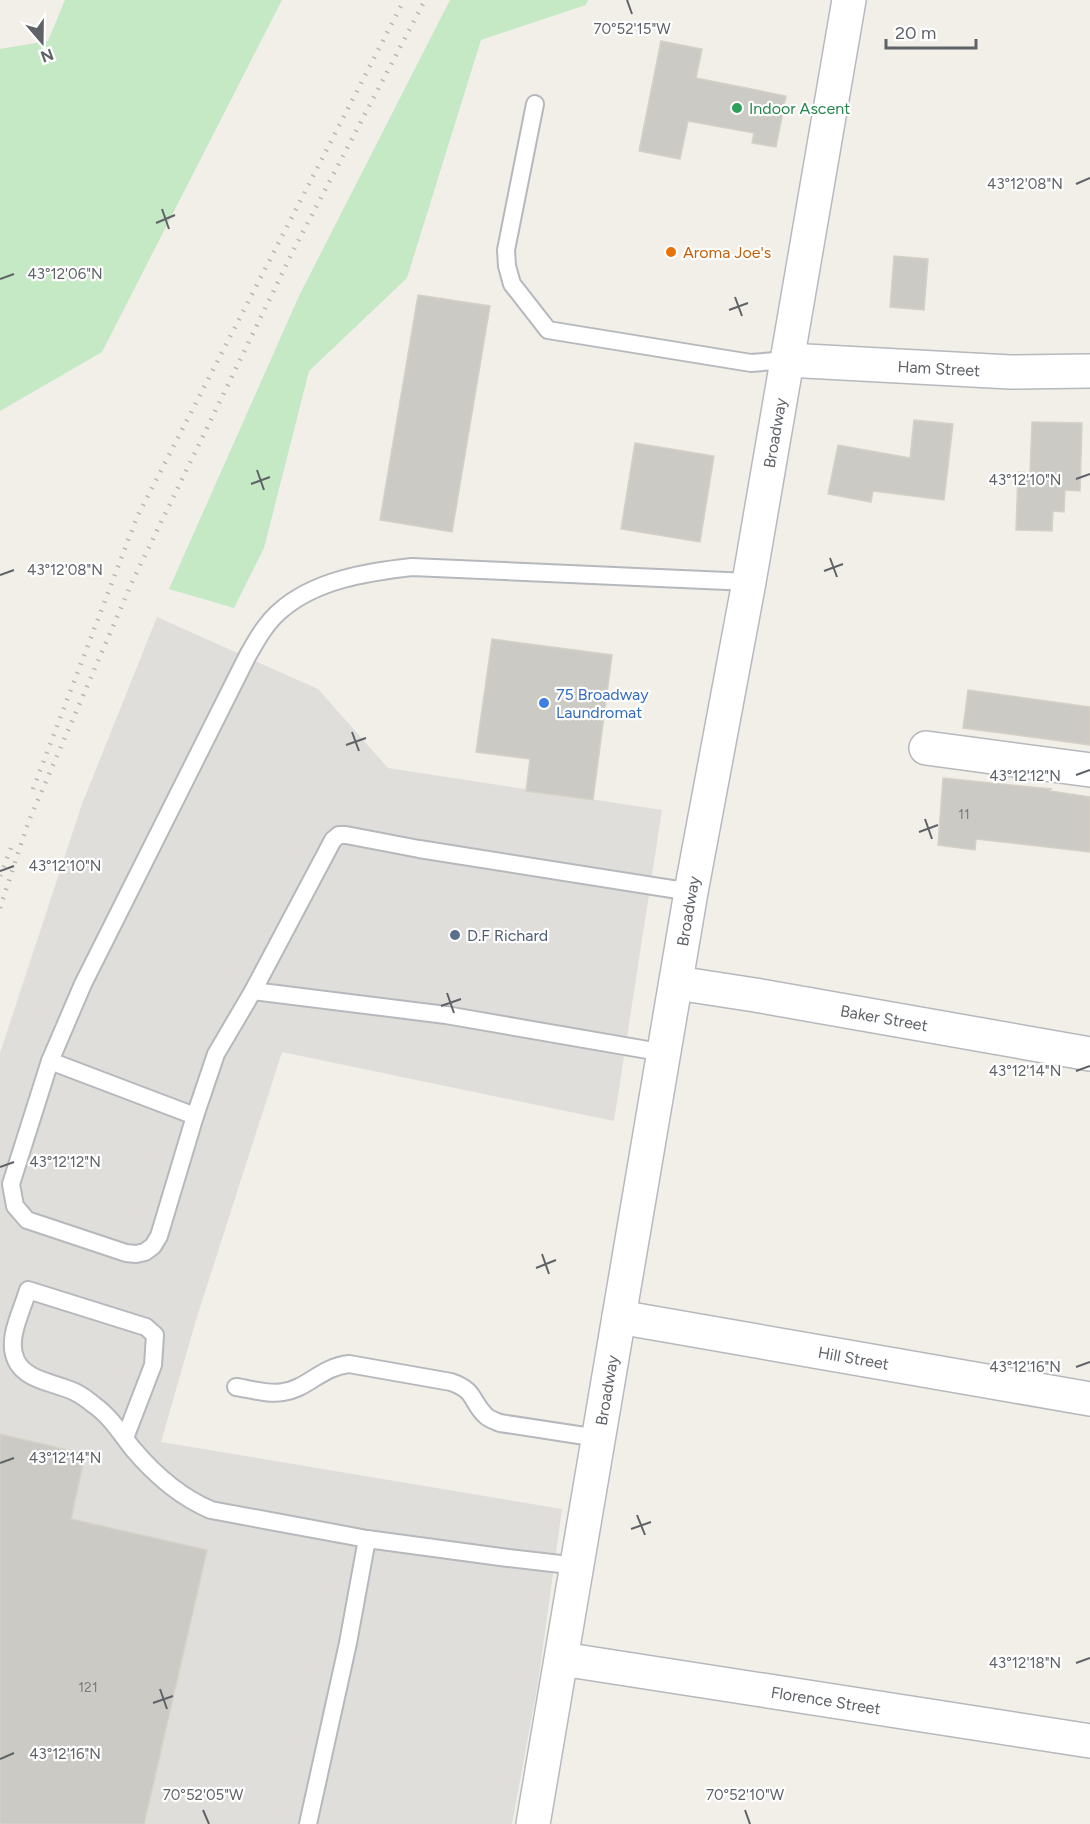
<svg xmlns="http://www.w3.org/2000/svg" width="1090" height="1824" viewBox="0 0 1090 1824" font-family="Figtree,sans-serif">
	<style>
		.industrial { fill: #e0deda }
		.green { fill: #c5e8c5 }
		.building { fill: #cccac5; stroke: #d6d1c6; stroke-width: 1.5 }
		.lines { fill: none; stroke-linecap: round; stroke-linejoin: round }
		.lane-casing { stroke: #b5b8bc; stroke-width: 20 }
		.street-casing { stroke: #b5b8bc; stroke-width: 36 }
		.secondary-casing { stroke: #b6babf; stroke-width: 36 }
		.lane { stroke: #fff; stroke-width: 16 }
		.street { stroke: #fff; stroke-width: 33 }
		.secondary { stroke: #fff; stroke-width: 33 }
		.rail { stroke: #b6b7b8; stroke-width: 4.5; stroke-dasharray: 1.5 8; stroke-linecap: butt }
		.ticks { fill: none; stroke: #5f6368; stroke-width: 2 }
		.leisure-dot { fill: #2e9e5b; stroke: #fff; stroke-width: 2 }
		.food-dot { fill: #e8710a; stroke: #fff; stroke-width: 2 }
		.shop-dot { fill: #3f7fe0; stroke: #fff; stroke-width: 2 }
		.service-dot { fill: #5c6f8a; stroke: #fff; stroke-width: 2 }
		.labels { text-anchor: middle; stroke-width: 4.5; stroke-linejoin: round; paint-order: stroke }
		.number-label { font-size: 14px; fill: #7a7d7f }
		.leisure-label { font-size: 16px; fill: #27864d; stroke: #fff; text-anchor: start }
		.food-label { font-size: 16px; fill: #c56008; stroke: #fff; text-anchor: start }
		.street-label { font-size: 16px; fill: #5f6368; stroke: #fff }
		.shop-label { font-size: 16px; fill: #366cbe; stroke: #fff; text-anchor: start }
		.service-label { font-size: 16px; fill: #4e5e75; stroke: #fff; text-anchor: start }
		.ticks-label { font-size: 15px; text-anchor: middle; fill: #5f6368; stroke: #fff; stroke-width: 4.5; stroke-linejoin: round; paint-order: stroke }
	</style>
	<rect width="100%" height="100%" fill="#f1efe8"/>
	<path class="industrial" d="M 157,617 L 318,689 L 388,768 L 662,810 L 614,1121 L 282,1052 L 196,1320 L 161,1442 L 562,1509 L 538,1683 L 512,1824 L 0,1824 L 0,1053 L 82,804 Z"/>
	<g class="green">
		<path d="M 65,0 L 282,0 L 102,352 L 0,411 L 0,49 L 48,41 Z"/>
		<path d="M 450,0 L 588,0 L 586,5 L 481,40 L 407,278 L 309,371 L 264,548 L 234,608 L 169,589 L 299,296 Z"/>
	</g>
	<g class="building">
		<path d="M 661,41 L 702,49 L 696,78 L 786,96 L 776,147 L 752,143 L 754,133 L 688,121 L 680,159 L 639,151 Z"/>
		<path d="M 894,256 L 928,259 L 924,310 L 890,307 Z"/>
		<path d="M 418,295 L 490,306 L 452,532 L 380,520 Z"/>
		<path d="M 914,420 L 953,424 L 944,500 L 873,491 L 871,502 L 828,494 L 838,445 L 910,458 Z"/>
		<path d="M 1032,422 L 1082,423 L 1080,491 L 1065,490 L 1064,512 L 1053,511 L 1052,531 L 1016,530 L 1018,472 L 1030,473 Z"/>
		<path d="M 635,443 L 714,456 L 700,542 L 621,529 Z"/>
		<path d="M 492,639 L 612,655 L 593,800 L 526,791 L 530,759 L 476,752 Z"/>
		<path d="M 968,690 L 1090,707 L 1090,745 L 963,728 Z"/>
		<path d="M 943,778 L 1051,789 L 1050,791 L 1090,797 L 1090,852 L 976,839 L 975,850 L 938,845 Z"/>
		<path d="M 0,1434 L 85,1454 L 71,1519 L 207,1550 L 144,1824 L 0,1824 Z"/>
	</g>
	<g class="lines">
		<defs>
			<g id="lane">
				<path d="M 535,104 L 506,250 L 507,266 L 512,284 L 548,330 L 751,363 L 787,360"/>
				<path d="M 691,892 L 419,849 L 346,835 L 339,835 L 333,840 L 253,991 L 216,1054 L 195,1116 L 159,1236 L 153,1246 L 145,1252 L 136,1254 L 126,1253 L 27,1220 L 15,1206 L 11,1184 L 50,1061 L 83,984 L 247,657 C 256,641 265,624 280,611 C 315,580 367,572 412,567 L 749,582"/>
				<path d="M 253,991 L 446,1015 L 665,1053"/>
				<path d="M 50,1061 L 195,1116"/>
				<path d="M 236,1387 C 250,1389 269,1395 283,1392 C 307,1389 321,1367 349,1364 L 451,1382 C 477,1391 470,1401 486,1416 C 489,1419 495,1421 500,1423 L 598,1438"/>
				<path d="M 125,1438 L 153,1365 L 155,1335 L 146,1327 L 28,1290 C 22,1311 6,1339 16,1360 C 25,1381 57,1383 75,1392 C 81,1395 88,1400 94,1405 C 110,1416 121,1434 133,1449 C 155,1475 180,1497 211,1510 L 367,1539"/>
				<path d="M 308,1824 L 348,1643 L 367,1539 L 508,1558 L 578,1566"/>
			</g>
			<g id="street">
				<path id="s1" d="M 787,360 L 1010,372 L 1090,371"/>
				<path d="M 926,748 L 1090,770"/>
				<path id="s2" d="M 677,983 L 755,995 L 1090,1054"/>
				<path id="s3" d="M 619,1317 L 1090,1399"/>
				<path id="s4" d="M 562,1659 L 1090,1741"/>
			</g>
			<g id="secondary">
				<path id="s5" d="M 533,1824 L 691,892 L 749,582 L 849,0"/>
			</g>
		</defs>
		<use href="#lane" class="lane-casing"/>
		<use href="#street" class="street-casing"/>
		<use href="#secondary" class="secondary-casing"/>
		<use href="#lane" class="lane"/>
		<use href="#street" class="street"/>
		<use href="#secondary" class="secondary"/>
		<g class="rail">
			<path d="M 33,789 L 137,517 L 404,0"/>
			<path d="M 0,876 L 13,843"/>
			<path d="M 0,908 L 28,823 L 133,580 L 294,249 L 425,0"/>
		</g>
	</g>
	<path class="ticks" d="M 627,0 L 632,14M 1076,184 L 1090,178M 162,209 L 169,229M 156,223 L 175,215M 0,279 L 14,274M 735,297 L 742,316M 729,310 L 748,303M 257,470 L 264,490M 1076,479 L 1090,474M 251,484 L 270,477M 830,558 L 837,577M 824,571 L 843,564M 0,575 L 14,570M 352,732 L 359,751M 346,745 L 366,738M 1076,775 L 1090,770M 925,819 L 932,839M 919,832 L 938,825M 0,871 L 14,866M 447,993 L 454,1013M 441,1006 L 461,999M 1076,1071 L 1090,1066M 0,1167 L 14,1162M 542,1254 L 549,1274M 536,1268 L 556,1260M 1076,1367 L 1090,1362M 0,1463 L 14,1458M 637,1515 L 645,1535M 631,1529 L 651,1522M 1076,1663 L 1090,1658M 160,1689 L 167,1709M 153,1703 L 173,1696M 0,1759 L 14,1753M 203,1810 L 209,1824M 745,1810 L 750,1824"/>
	<circle class="leisure-dot" cx="737" cy="108" r="6"/>
	<circle class="food-dot" cx="671" cy="252" r="6"/>
	<circle class="shop-dot" cx="544" cy="703" r="6"/>
	<circle class="service-dot" cx="455" cy="935" r="6"/>
	<g class="labels">
		<g class="number-label">
			<text x="964" y="819">11</text>
			<text x="88" y="1692">121</text>
		</g>
		<g class="leisure-label">
			<text x="749" y="114">Indoor Ascent</text>
		</g>
		<g class="food-label">
			<text x="683" y="258">Aroma Joe's</text>
		</g>
		<g class="street-label">
			<text dy="6" stroke="none"><textPath href="#s1" startOffset="152">Ham Street</textPath></text>
			<text dy="6" stroke="none"><textPath href="#s5" startOffset="1412">Broadway</textPath></text>
			<text dy="6" stroke="none"><textPath href="#s5" startOffset="926">Broadway</textPath></text>
			<text dy="6" stroke="none"><textPath href="#s2" startOffset="210">Baker Street</textPath></text>
			<text dy="6" stroke="none"><textPath href="#s3" startOffset="238">Hill Street</textPath></text>
			<text dy="6" stroke="none"><textPath href="#s5" startOffset="440">Broadway</textPath></text>
			<text dy="6" stroke="none"><textPath href="#s4" startOffset="267">Florence Street</textPath></text>
		</g>
		<g class="shop-label">
			<text x="556" y="700">75 Broadway<tspan x="556" dy="18">Laundromat</tspan></text>
		</g>
		<g class="service-label">
			<text x="467" y="941">D.F Richard</text>
		</g>
	</g>
	<g class="ticks-label">
		<text x="632" y="34">70°52'15"W</text>
		<text x="1025" y="189">43°12'08"N</text>
		<text x="65" y="279">43°12'06"N</text>
		<text x="1025" y="485">43°12'10"N</text>
		<text x="65" y="575">43°12'08"N</text>
		<text x="1025" y="781">43°12'12"N</text>
		<text x="65" y="871">43°12'10"N</text>
		<text x="1025" y="1076">43°12'14"N</text>
		<text x="65" y="1167">43°12'12"N</text>
		<text x="1025" y="1372">43°12'16"N</text>
		<text x="65" y="1463">43°12'14"N</text>
		<text x="1025" y="1668">43°12'18"N</text>
		<text x="65" y="1759">43°12'16"N</text>
		<text x="203" y="1800">70°52'05"W</text>
		<text x="745" y="1800">70°52'10"W</text>
	</g>
	<g transform="translate(42 42) rotate(160)" stroke="#ffffff" stroke-width="4.5" paint-order="stroke">
	<path d="M0-4.5L10 22L0 15L-10 22Z" fill="#5f6368"/>
	<text y="-9" font-size="16" font-weight="bold" text-anchor="middle" fill="#5f6368">N</text>
	</g>
	<path d="M886 39v9h90v-9" fill="none" stroke="#5f6368" stroke-width="3"/>
	<text x="895" y="39" font-size="18" fill="#5f6368" stroke="#ffffff" stroke-width="4.5" paint-order="stroke">20 m</text>
</svg>
